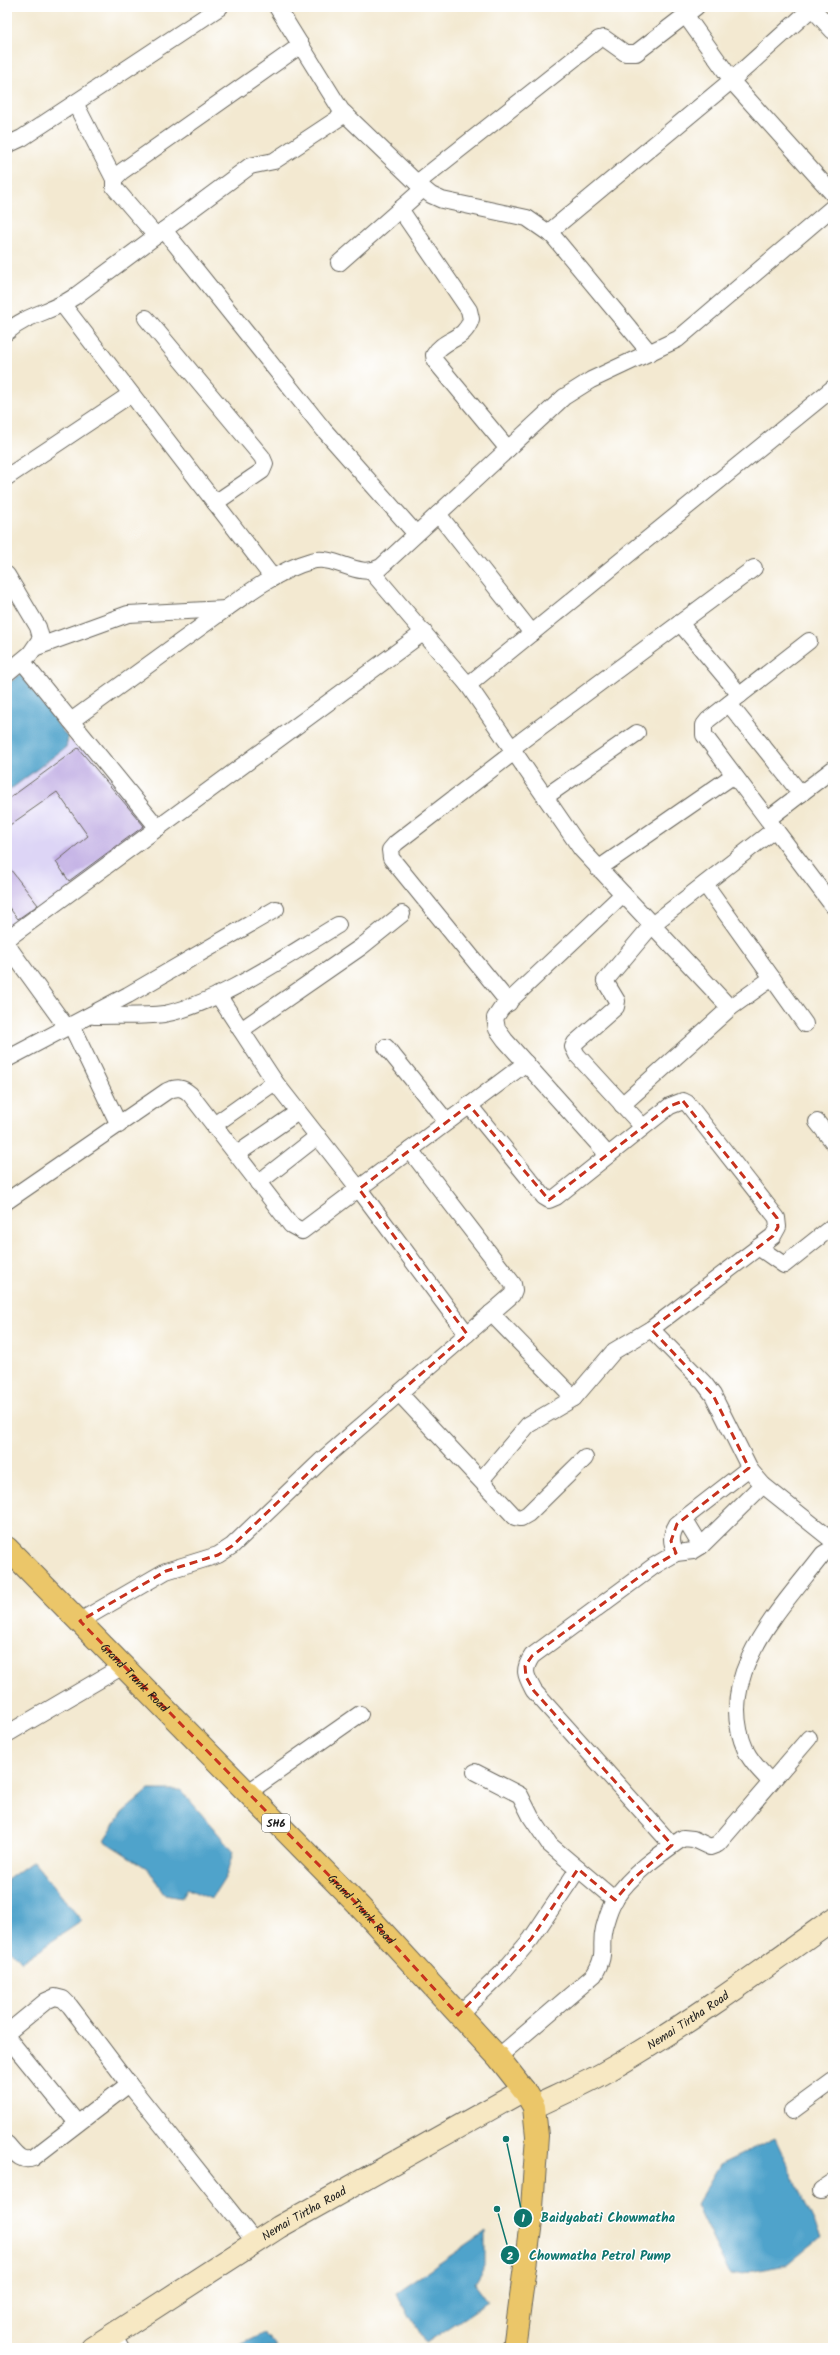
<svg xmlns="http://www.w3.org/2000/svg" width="840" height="2355" viewBox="0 0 840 2355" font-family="Kalam,sans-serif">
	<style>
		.built { fill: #ddd5f6 }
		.water { fill: #4fa3cb; stroke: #366074 }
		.building { fill: #c4b2e5 }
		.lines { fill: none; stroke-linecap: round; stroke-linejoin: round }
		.street-casing { stroke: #67645b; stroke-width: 18 }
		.secondary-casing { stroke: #67645b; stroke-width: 24 }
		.primary-casing { stroke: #67645b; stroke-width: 24 }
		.street { stroke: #fff; stroke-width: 16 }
		.secondary { stroke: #f7e8c3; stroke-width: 22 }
		.primary { stroke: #ebc669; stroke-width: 22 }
		.marked { fill: none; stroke: #c8321e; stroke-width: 3; stroke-dasharray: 8 5; stroke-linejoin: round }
		.labels { text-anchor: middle; stroke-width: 3; stroke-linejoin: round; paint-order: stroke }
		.shield { fill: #fff; stroke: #606060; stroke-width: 1 }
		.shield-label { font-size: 11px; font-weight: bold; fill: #1c1c1c }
		.street-label { font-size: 12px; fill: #1c1c1c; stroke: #fff }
		.leader { fill: none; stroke: #0f766e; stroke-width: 1.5 }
		.callout-dot { fill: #0f766e; stroke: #fff; stroke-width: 1.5 }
		.mark-label { font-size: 12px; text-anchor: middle; font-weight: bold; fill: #fff }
		.callout-label { font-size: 13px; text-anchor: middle; font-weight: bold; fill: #0f766e; stroke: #fff; stroke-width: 3; stroke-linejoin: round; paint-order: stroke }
	</style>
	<rect width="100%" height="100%" fill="#fff"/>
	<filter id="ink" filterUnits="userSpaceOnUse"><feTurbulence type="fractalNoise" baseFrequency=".025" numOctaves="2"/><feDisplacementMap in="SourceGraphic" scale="8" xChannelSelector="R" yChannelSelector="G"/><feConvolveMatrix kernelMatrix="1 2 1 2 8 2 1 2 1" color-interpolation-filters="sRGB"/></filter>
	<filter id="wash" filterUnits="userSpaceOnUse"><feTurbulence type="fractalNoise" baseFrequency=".012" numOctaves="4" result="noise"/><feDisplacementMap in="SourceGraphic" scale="16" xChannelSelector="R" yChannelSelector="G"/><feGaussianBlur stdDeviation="0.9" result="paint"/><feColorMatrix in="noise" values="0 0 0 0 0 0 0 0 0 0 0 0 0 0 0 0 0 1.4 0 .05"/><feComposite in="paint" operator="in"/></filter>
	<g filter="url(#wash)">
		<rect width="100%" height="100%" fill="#f3e9d1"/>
		<path class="built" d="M 76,736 L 154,828 L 7,936 L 7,790 Z"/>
		<g class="water">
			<path d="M 20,674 L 68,738 L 66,747 L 7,792 L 7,685 Z"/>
			<path d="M 149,1790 L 181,1790 L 233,1851 L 227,1874 L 211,1899 L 188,1889 L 181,1898 L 165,1895 L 148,1869 L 104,1841 L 122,1813 Z"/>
			<path d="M 33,1861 L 82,1921 L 21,1962 L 7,1946 L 7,1880 Z"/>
			<path d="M 775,2138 L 821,2237 L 787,2265 L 730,2275 L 696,2205 L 720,2164 Z"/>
			<path d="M 485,2232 L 485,2265 L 474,2283 L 488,2302 L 426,2343 L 396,2293 Z"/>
			<path d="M 264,2333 L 277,2348 L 236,2348 L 237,2346 Z"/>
		</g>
		<g id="blocks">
			<g class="building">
				<path d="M 78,748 L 144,826 L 69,881 L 56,862 L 88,836 L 57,792 L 7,827 L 7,800 Z"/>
				<path d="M 7,865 L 38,905 L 18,919 L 7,905 Z"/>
			</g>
		</g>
	</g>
	<g filter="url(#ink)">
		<use href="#blocks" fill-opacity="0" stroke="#67645b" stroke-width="1"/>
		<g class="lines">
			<defs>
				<g id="street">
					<path d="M 277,7 L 341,110 L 420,186 L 431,195 L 442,200 L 527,218 L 553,236 L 650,353"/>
					<path d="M 812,8 L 833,31"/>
					<path d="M 686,16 L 736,86 L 833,194"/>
					<path d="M 75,103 L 114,179"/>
					<path d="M 7,145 L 22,138 L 220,7"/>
					<path d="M 417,183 L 599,39 L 604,38 L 625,53 L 636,53 L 696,7"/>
					<path d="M 400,209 L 469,310 L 471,319 C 465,341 444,338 434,355 L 435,361 L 508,449"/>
					<path d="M 164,230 L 324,430 L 416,534"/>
					<path d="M 549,232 L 732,80 L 813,7"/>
					<path d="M 156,236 L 114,187 L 114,179 L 121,172 L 301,45"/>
					<path d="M 339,263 L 423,189"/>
					<path d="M 63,305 L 273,578"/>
					<path d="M 146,318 L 262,457 L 265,464 L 262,471 L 215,503"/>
					<path d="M 7,332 C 27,314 52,312 74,297 L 250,166 L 274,161 L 345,114"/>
					<path d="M 7,477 L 131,394"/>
					<path d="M 438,514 L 532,633"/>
					<path d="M 372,572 L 468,685 L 581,849 L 730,1008"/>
					<path d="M 7,575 L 38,627 L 41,638 L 30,654 L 7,673"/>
					<path d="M 680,623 L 740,695"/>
					<path d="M 809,641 L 708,720 L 704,725 L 704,735 L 833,906"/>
					<path d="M 37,647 L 128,614 L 226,609"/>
					<path d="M 22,661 L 158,828"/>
					<path d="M 468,685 L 833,388"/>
					<path d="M 729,704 L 801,794"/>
					<path d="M 71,721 C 115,689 158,658 202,626 C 233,604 274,571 311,561 C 336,554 357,580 381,567 L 564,397 L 591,380 L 678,339 L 833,207"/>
					<path d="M 512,748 L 754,568"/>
					<path d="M 545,797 L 637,733"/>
					<path d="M 768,819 L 833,769"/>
					<path d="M 598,869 L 734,775"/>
					<path d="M 705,884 L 805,1024"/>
					<path d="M 7,939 L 424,632"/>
					<path d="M 7,945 L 67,1028"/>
					<path d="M 218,995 L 275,1082 L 359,1189 L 467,1334"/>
					<path d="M 509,1003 L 391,858 L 390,850 L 396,843 L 514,752"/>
					<path d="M 94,1016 C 116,1015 142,1017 164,1014 C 219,1004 289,954 338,925"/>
					<path d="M 71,1025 L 119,1125"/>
					<path d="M 241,1030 L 361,947 L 402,914"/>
					<path d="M 386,1047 L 447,1122"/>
					<path d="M 7,1059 L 128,995 L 276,909"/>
					<path d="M 469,1105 L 544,1197 L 549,1200 L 556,1197 L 670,1106 L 683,1101 L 687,1103 L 777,1218 L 778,1227 L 773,1236 L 651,1329 L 614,1351 L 574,1398 L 528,1425 L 482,1479"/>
					<path d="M 622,1105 L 730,1008 L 772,978"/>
					<path d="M 817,1122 L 833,1142"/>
					<path d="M 214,1125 L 275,1082"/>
					<path d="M 643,1127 L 577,1055 L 573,1047 L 575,1043 L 616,1007 L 617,1001 L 605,981 L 652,925 L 775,829"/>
					<path d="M 237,1154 L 298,1112"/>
					<path d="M 608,1155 L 505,1040 L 497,1029 L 495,1018 L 501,1009 L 623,894"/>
					<path d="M 258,1183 L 318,1136"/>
					<path d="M 7,1201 L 167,1091 C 177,1087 182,1087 190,1094 L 291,1225 L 302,1231 L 526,1063"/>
					<path d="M 758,1247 L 784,1265 L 833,1226"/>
					<path d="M 491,1313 L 574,1398"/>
					<path d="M 651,1329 L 704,1383 L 713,1395 L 751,1471 L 763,1485 L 833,1541"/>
					<path d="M 399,1393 L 515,1517 L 521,1518 L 528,1514 L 585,1458"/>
					<path d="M 684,1518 L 701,1546"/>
					<path d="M 676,1553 C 671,1542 670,1536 677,1524 L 749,1468"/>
					<path d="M 80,1621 L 166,1571 L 218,1555 L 232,1546 L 322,1460 L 512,1295 L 514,1290 L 513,1284 L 410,1150"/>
					<path d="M 7,1734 L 123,1666"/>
					<path d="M 475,1772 L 520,1795 L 531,1817 L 550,1845 L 615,1900"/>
					<path d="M 771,1782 C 762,1773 752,1763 746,1751 C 712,1676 781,1609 823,1554 L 833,1548"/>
					<path d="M 247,1793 L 360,1714"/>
					<path d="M 672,1845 L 534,1691 C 526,1676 522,1671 532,1656 L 654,1566 L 676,1553 L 693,1551 L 701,1546 L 763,1485"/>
					<path d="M 458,2015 L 501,1974 L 531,1939 L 578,1869"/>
					<path d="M 7,2033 L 46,2001 L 55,1997 L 63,1999 L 70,2006 L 129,2084 L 255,2242"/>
					<path d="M 7,2037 L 77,2123"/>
					<path d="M 498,2057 L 594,1975 C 608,1952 599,1949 604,1928 C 607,1918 609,1908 615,1899 C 630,1875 660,1854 683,1838 L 693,1839 L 710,1847 L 718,1844 L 809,1738"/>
					<path d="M 792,2111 L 833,2081"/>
					<path d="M 7,2144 C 15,2153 21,2163 33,2158 L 129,2084"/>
					<path d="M 821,2190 L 833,2182"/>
					<path d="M 113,2334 L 121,2348"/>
				</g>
				<g id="secondary">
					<path id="s1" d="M 534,2107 C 557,2096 580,2086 602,2074 C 683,2028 758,1973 833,1919"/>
					<path id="s2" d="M 92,2348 L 279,2227 L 524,2090"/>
				</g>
				<g id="primary">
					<path id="s3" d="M 7,1548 L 359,1906 L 498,2057 L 524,2090 L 534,2107 L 537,2136 L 531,2222 L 514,2348"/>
				</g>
			</defs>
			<use href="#street" class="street-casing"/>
			<use href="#secondary" class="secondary-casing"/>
			<use href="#primary" class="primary-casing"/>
			<use href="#street" class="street"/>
			<use href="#secondary" class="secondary"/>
			<use href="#primary" class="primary"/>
		</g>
	</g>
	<path class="marked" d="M 683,1101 L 777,1218 L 778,1227 L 773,1236 L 651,1329 L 713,1395 L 749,1468 L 677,1524 L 671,1541 L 676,1553 L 654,1566 L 532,1656 L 525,1666 L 526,1677 L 534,1691 L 672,1845 L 633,1879 L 615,1900 L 578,1869 L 531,1939 L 458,2015 L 359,1906 L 80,1621 L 166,1571 L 218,1555 L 232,1546 L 322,1460 L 467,1334 L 359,1189 L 469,1105 L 549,1200 L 670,1106 Z"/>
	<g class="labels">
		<rect class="shield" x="262" y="1814" width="28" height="18" rx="3"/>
		<g class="shield-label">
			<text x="276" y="1827">SH6</text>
		</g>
		<g class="street-label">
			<text dy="4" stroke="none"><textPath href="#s3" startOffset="182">Grand Trunk Road</textPath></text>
			<text dy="4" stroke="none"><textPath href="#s3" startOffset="506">Grand Trunk Road</textPath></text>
			<text dy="4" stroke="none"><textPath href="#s1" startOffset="177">Nemai Tirtha Road</textPath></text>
			<text dy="4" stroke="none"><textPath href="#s2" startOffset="251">Nemai Tirtha Road</textPath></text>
		</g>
	</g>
	<path class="leader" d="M506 2139L523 2218M497 2209L510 2255"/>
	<g class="callout-dot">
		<circle cx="506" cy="2139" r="4"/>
		<circle cx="497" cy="2209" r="4"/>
		<circle cx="523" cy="2218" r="10"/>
		<circle cx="510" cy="2255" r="10"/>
	</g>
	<g class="mark-label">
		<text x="523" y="2222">1</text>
		<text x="510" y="2260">2</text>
	</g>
	<g class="callout-label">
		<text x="608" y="2222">Baidyabati Chowmatha</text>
		<text x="600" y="2260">Chowmatha Petrol Pump</text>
	</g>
	<rect width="840" height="2355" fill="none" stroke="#fff" stroke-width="24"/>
</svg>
